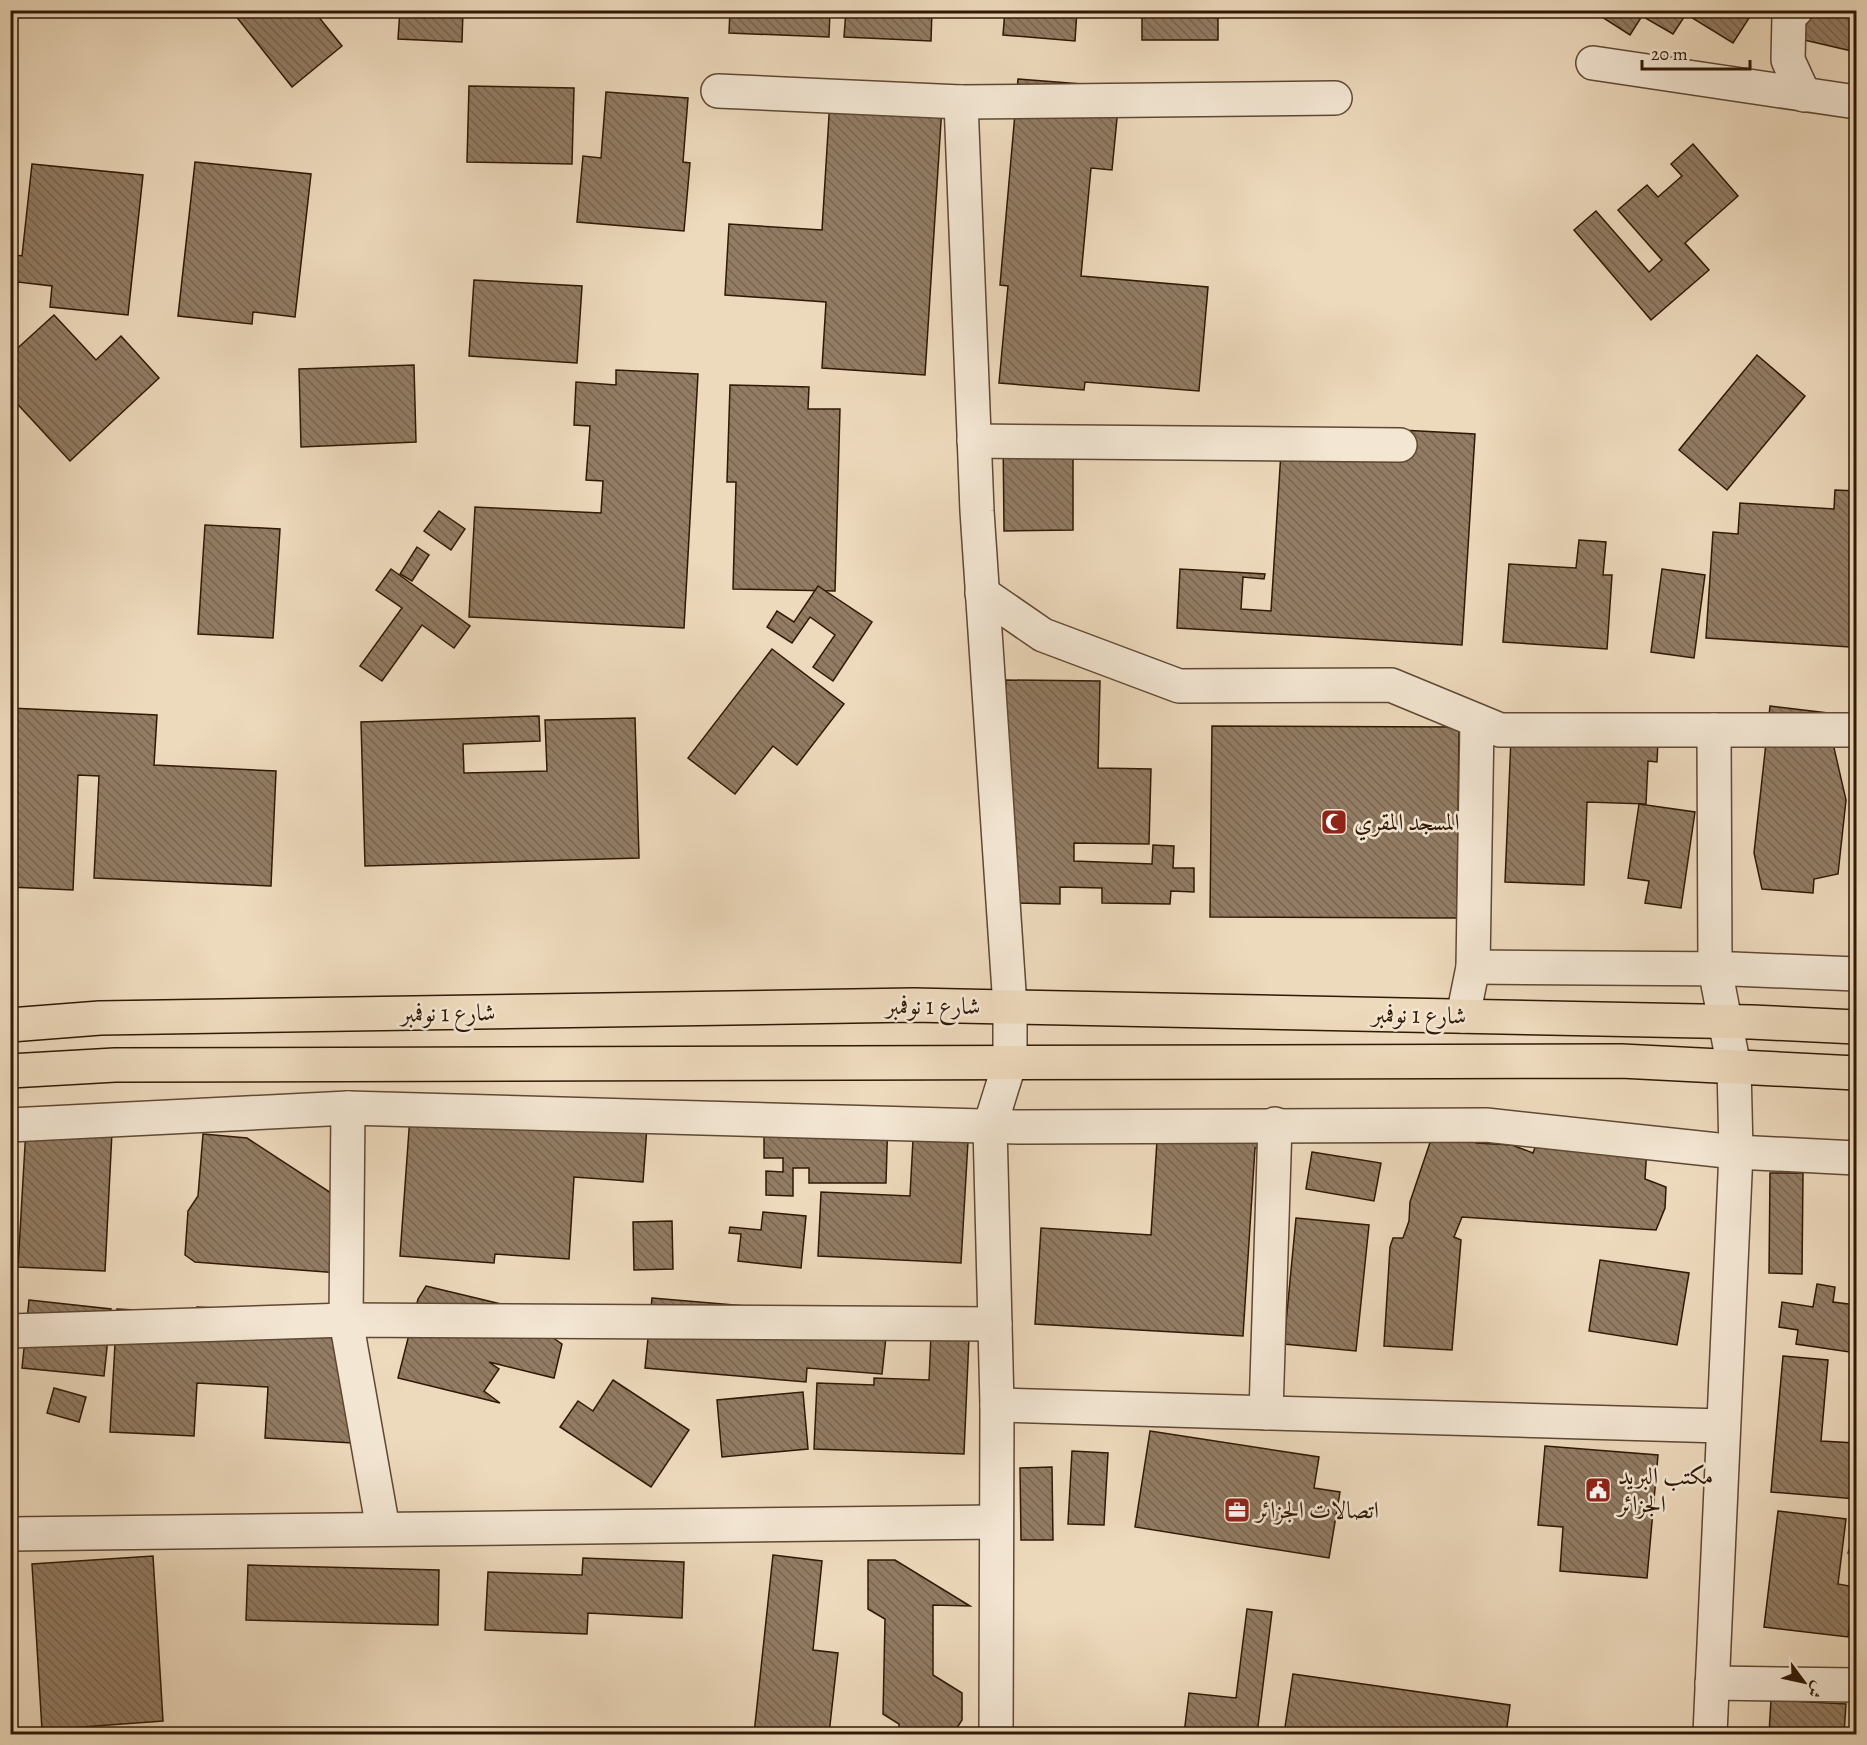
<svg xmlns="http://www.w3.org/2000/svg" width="1867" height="1745" viewBox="0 0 1867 1745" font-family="Alegreya,Amiri,serif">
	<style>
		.building { fill: url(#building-back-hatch); stroke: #301805; stroke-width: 1.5 }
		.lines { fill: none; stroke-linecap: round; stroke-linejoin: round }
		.minor-casing { stroke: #5f4833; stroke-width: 36 }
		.major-casing { stroke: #301805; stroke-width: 36 }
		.minor { stroke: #f3e6d3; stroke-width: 33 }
		.major { stroke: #edd9bc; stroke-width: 33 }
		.labels { text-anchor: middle; stroke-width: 5; stroke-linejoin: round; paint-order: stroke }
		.poi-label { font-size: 24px; fill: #301805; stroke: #f3e6d3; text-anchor: start }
		.street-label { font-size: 24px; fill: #301805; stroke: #f3e6d3 }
	</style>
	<defs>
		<pattern id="building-back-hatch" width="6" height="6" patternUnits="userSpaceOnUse" patternTransform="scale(1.5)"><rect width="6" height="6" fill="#927c64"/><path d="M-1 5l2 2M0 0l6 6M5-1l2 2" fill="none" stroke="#786550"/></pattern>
	</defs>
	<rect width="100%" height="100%" fill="#edd9bc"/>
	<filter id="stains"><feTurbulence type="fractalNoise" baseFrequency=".00333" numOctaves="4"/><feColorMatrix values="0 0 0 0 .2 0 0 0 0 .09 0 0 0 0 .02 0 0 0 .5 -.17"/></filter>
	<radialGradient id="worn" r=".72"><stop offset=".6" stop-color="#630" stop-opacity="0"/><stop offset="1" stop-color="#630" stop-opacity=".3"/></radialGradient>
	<g class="building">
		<path d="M 231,10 L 313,10 L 342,46 L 292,87 Z"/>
		<path d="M 400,10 L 463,10 L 462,42 L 398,39 Z"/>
		<path d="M 730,10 L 830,10 L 829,37 L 729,33 Z"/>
		<path d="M 846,10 L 932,10 L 931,41 L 844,37 Z"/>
		<path d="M 1005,10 L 1077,10 L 1075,41 L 1003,35 Z"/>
		<rect x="1142" y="10" width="76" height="30"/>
		<path d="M 1591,10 L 1744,10 L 1751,15 L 1733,43 L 1686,14 L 1673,34 L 1642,16 L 1630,35 Z"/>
		<path d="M 1797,10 L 1856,10 L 1856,52 L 1791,37 Z"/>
		<path d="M 1018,79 L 1120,87 L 1112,170 L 1091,168 L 1081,276 L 1208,287 L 1199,391 L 1085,382 L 1084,390 L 999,383 L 1008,286 L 1000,285 Z"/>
		<path d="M 831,83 L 943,90 L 925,375 L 822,368 L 826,302 L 725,295 L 729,224 L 822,230 Z"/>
		<path d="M 469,86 L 574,88 L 572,164 L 467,162 Z"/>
		<path d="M 606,92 L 688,98 L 683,162 L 690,163 L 684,231 L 577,222 L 583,156 L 601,158 Z"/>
		<path d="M 1693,144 L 1738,196 L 1685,243 L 1709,270 L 1651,320 L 1574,230 L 1596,211 L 1649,272 L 1662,260 L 1618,210 L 1647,185 L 1658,197 L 1682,176 L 1671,164 Z"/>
		<path d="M 195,162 L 311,174 L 295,317 L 253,312 L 252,324 L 178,316 Z"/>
		<path d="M 32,164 L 143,175 L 128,315 L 50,307 L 52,286 L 18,282 L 15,308 L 10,307 L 10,254 L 22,256 Z"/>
		<path d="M 474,280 L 582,286 L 577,363 L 469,356 Z"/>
		<path d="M 54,315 L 96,360 L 121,336 L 159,378 L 70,461 L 10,396 L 10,355 Z"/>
		<path d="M 1757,355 L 1805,396 L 1727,490 L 1679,450 Z"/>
		<path d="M 414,365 L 416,442 L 301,447 L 299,369 Z"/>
		<path d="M 616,370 L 698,374 L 684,628 L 469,617 L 475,507 L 601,513 L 603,481 L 586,480 L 590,426 L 574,425 L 576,382 L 616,385 Z"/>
		<path d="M 730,385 L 809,387 L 808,409 L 840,409 L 835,591 L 733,589 L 736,482 L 727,482 Z"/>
		<path d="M 1364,428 L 1475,434 L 1462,645 L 1177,628 L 1180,569 L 1265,574 L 1264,579 L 1243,577 L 1241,609 L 1271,611 L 1282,436 L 1327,460 L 1362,461 Z"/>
		<path d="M 1073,430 L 1073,530 L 1004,531 L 1003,431 Z"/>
		<path d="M 1835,490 L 1856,491 L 1856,594 L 1854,594 L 1850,647 L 1706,638 L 1713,532 L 1738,534 L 1740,503 L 1834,509 Z"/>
		<path d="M 439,511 L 465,529 L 451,550 L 424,531 Z"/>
		<path d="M 205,525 L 280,529 L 273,638 L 198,634 Z"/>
		<path d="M 1579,540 L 1606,542 L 1603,575 L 1612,575 L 1607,649 L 1503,642 L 1509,564 L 1576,568 Z"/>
		<path d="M 417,547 L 429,555 L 412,581 L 400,574 Z"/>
		<path d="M 391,569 L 470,626 L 454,648 L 422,625 L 382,681 L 360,666 L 402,608 L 376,590 Z"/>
		<path d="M 1662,569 L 1705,575 L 1694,658 L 1651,652 Z"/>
		<path d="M 818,586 L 872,622 L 833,681 L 813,667 L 835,635 L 810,617 L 792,643 L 767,627 L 777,611 L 794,622 Z"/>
		<path d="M 772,649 L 844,704 L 797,765 L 773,746 L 735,794 L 688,758 Z"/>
		<path d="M 1006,680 L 1100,681 L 1098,768 L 1151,769 L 1149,844 L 1074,843 L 1074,861 L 1152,864 L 1153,845 L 1174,846 L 1173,868 L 1194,868 L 1194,892 L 1171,891 L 1170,904 L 1102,903 L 1102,888 L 1060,887 L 1060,904 L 1014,903 L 1016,837 L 1002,836 Z"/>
		<path d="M 1770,706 L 1828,713 L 1834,738 L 1834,748 L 1846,800 L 1838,874 L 1814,879 L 1813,893 L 1762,889 L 1754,853 Z"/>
		<path d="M 10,708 L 157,715 L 154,765 L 276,771 L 271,886 L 94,878 L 99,776 L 78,775 L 73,890 L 10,887 Z"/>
		<path d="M 1512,714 L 1659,720 L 1657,762 L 1648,761 L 1646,804 L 1587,802 L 1584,885 L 1505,882 Z"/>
		<path d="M 539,716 L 540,741 L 463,744 L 464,773 L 547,771 L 545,720 L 635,718 L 639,858 L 365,866 L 361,722 Z"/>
		<path d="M 1212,726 L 1459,727 L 1457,918 L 1210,917 Z"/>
		<path d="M 1639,804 L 1695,812 L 1681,908 L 1645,903 L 1649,881 L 1628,878 Z"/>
		<path d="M 648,1112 L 643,1182 L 574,1177 L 569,1259 L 495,1254 L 494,1263 L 400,1256 L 410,1116 Z"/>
		<path d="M 888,1115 L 886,1183 L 809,1183 L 809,1168 L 793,1168 L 793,1196 L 766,1195 L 766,1171 L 783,1172 L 783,1158 L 764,1158 L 764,1135 Z"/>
		<path d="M 1260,1119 L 1258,1148 L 1255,1148 L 1243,1336 L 1035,1324 L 1041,1228 L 1151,1235 L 1157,1140 Z"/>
		<path d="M 914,1121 L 969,1124 L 961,1263 L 818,1256 L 821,1192 L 910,1196 Z"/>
		<path d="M 1437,1122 L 1477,1132 L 1476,1143 L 1512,1145 L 1533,1153 L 1543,1126 L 1648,1132 L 1645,1179 L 1666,1187 L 1665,1208 L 1656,1230 L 1462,1217 L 1454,1237 L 1461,1240 L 1452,1350 L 1384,1346 L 1390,1247 L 1393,1238 L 1403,1238 L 1409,1221 L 1410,1202 Z"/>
		<path d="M 26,1128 L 112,1132 L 105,1271 L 18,1267 Z"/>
		<path d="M 203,1134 L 247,1138 L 357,1210 L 352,1274 L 195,1262 L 185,1255 L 188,1211 L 198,1196 Z"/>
		<path d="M 1312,1152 L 1381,1163 L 1374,1201 L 1306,1189 Z"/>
		<path d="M 1770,1173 L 1803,1173 L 1802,1274 L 1769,1273 Z"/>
		<path d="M 763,1212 L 806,1216 L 801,1268 L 738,1261 L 741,1234 L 729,1233 L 730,1227 L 761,1230 Z"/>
		<path d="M 1296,1218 L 1369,1225 L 1356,1351 L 1284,1344 Z"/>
		<path d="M 672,1221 L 673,1269 L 634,1270 L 633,1222 Z"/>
		<path d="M 1600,1260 L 1689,1273 L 1677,1345 L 1589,1331 Z"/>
		<path d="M 1817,1284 L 1835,1287 L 1833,1302 L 1856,1305 L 1856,1353 L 1796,1344 L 1798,1330 L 1779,1327 L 1782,1302 L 1813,1307 Z"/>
		<path d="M 426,1286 L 505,1305 L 562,1344 L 554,1378 L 489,1362 L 499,1369 L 484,1391 L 500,1403 L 398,1378 L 418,1299 Z"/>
		<path d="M 652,1298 L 888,1318 L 882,1374 L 807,1368 L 806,1382 L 645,1368 Z"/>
		<path d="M 29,1300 L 111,1309 L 104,1376 L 22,1368 Z"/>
		<path d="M 197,1307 L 360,1316 L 353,1443 L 265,1438 L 268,1387 L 197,1383 L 194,1436 L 110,1432 L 117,1309 L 197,1313 Z"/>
		<path d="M 932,1312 L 970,1313 L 964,1454 L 814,1449 L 817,1383 L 874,1385 L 874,1378 L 929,1380 Z"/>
		<path d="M 1783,1356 L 1828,1360 L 1821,1441 L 1856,1443 L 1856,1499 L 1771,1492 Z"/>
		<path d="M 613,1380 L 689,1430 L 651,1487 L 560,1427 L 578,1401 L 593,1411 Z"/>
		<path d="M 54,1388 L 86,1397 L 79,1422 L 47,1413 Z"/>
		<path d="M 803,1392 L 808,1449 L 722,1457 L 717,1400 Z"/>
		<path d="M 1150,1431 L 1319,1457 L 1314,1488 L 1340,1492 L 1329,1558 L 1135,1527 Z"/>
		<path d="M 1545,1446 L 1658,1455 L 1647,1578 L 1560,1571 L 1563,1527 L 1538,1525 Z"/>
		<path d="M 1072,1451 L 1108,1453 L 1104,1525 L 1068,1524 Z"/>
		<path d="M 1052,1467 L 1053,1540 L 1021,1540 L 1020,1468 Z"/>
		<path d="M 1778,1511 L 1846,1519 L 1838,1584 L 1855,1587 L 1848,1637 L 1764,1627 Z"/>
		<path d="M 1856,1528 L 1856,1556 L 1848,1553 Z"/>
		<path d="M 773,1555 L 822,1561 L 813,1650 L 838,1653 L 829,1734 L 754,1734 Z"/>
		<path d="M 153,1556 L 163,1721 L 42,1730 L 32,1564 Z"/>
		<path d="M 583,1558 L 684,1562 L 682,1618 L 588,1613 L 587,1634 L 485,1630 L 488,1572 L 582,1575 Z"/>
		<path d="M 868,1560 L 895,1560 L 970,1606 L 933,1605 L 933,1675 L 962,1693 L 962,1720 L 953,1734 L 899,1734 L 899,1724 L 883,1714 L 885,1619 L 868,1609 Z"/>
		<path d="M 248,1565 L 439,1570 L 438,1625 L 246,1620 Z"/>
		<path d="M 1247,1609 L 1272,1612 L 1257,1734 L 1184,1734 L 1189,1693 L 1236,1698 Z"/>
		<path d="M 1293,1674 L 1510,1705 L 1506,1734 L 1284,1734 Z"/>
		<path d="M 1771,1700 L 1846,1704 L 1844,1734 L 1769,1734 Z"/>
		<path d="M 1619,1731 L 1675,1734 L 1619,1734 Z"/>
	</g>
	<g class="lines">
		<defs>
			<g id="minor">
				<path d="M 1796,10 L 1789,16 L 1788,60 L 1804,95"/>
				<path d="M 1593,63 L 1856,102"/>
				<path d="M 718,91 L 961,102 L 1335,98"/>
				<path d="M 961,102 L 977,511 L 1010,1007 L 1010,1062 L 990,1126 L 997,1405 L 996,1734"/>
				<path d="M 974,441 L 1400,445"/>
				<path d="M 982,593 L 1043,635 L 1179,686 L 1391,685 L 1500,730 L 1856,730"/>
				<path d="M 1473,967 L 1733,969 L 1856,974"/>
				<path d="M 1463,1016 L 1473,967 L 1477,721"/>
				<path d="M 348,1108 L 346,1320 L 383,1529"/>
				<path d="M 10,1125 L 348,1108 L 1020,1127 L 1486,1125 L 1736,1152 L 1856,1158"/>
				<path d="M 10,1331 L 346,1320 L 995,1324"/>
				<path d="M 997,1405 L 1722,1426"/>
				<path d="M 1266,1413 L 1275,1124"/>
				<path d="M 10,1534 L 996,1522"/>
				<path d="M 1712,1683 L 1856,1685"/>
				<path d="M 1710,1734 L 1736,1152 L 1734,1067 L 1715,969 L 1714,730"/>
			</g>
			<g id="major">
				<path d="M 10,1025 L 100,1018 L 913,1005 L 1751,1022 L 1856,1027"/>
				<path d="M 10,1071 L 115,1065 L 1621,1061 L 1856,1073"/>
			</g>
		</defs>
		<use href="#minor" class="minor-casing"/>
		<use href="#major" class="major-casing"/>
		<use href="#minor" class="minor"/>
		<use href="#major" class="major"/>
	</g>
	<defs>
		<symbol id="mosque-square" viewBox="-11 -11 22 22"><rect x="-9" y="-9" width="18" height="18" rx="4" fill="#8f2418" stroke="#f3e6d3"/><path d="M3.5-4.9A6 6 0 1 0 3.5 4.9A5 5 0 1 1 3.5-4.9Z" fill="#fff"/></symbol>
		<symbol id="civic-square" viewBox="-11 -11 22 22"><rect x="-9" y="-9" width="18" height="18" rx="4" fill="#8f2418" stroke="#f3e6d3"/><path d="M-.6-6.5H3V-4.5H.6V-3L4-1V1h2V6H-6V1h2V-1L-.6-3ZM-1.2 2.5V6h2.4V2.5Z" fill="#fff"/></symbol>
		<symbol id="office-square" viewBox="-11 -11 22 22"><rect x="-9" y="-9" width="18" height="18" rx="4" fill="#8f2418" stroke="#f3e6d3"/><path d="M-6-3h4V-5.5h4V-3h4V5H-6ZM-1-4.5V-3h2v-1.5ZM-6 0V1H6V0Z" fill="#fff"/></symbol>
	</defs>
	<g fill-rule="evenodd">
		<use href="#mosque-square" x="1319" y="807" width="30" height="30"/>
		<use href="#civic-square" x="1583" y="1475" width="30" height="30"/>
		<use href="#office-square" x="1222" y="1495" width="30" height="30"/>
	</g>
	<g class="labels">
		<g class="poi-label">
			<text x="1354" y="830">المسجد المقري</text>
			<text x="1618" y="1484">مكتب البريد<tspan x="1618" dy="28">الجزائر</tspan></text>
			<text x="1256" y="1518">اتصالات الجزائر</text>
		</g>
		<g class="street-label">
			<text x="933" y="1014">شارع 1 نوفمبر</text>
			<text transform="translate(448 1013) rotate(-1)" y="8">شارع 1 نوفمبر</text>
			<text transform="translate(1419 1015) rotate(1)" y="8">شارع 1 نوفمبر</text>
		</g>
	</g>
	<rect width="1867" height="1745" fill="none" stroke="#edd9bc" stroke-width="36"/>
	<rect x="12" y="12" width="1843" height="1721" fill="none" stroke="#301805" stroke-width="3"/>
	<rect x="18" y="18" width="1831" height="1709" fill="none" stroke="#301805" stroke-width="1.5"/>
	<g transform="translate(1804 1682) rotate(123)" stroke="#f3e6d3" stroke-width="4.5" paint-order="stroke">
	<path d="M0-4.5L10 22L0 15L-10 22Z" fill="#301805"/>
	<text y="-9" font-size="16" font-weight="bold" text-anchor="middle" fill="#301805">ش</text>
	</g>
	<path d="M1642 60v9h108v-9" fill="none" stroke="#301805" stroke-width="3"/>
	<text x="1651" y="60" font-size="18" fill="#301805" stroke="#f3e6d3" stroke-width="4.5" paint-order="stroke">20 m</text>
	<rect width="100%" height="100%" filter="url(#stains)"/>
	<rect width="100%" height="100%" fill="url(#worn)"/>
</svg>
